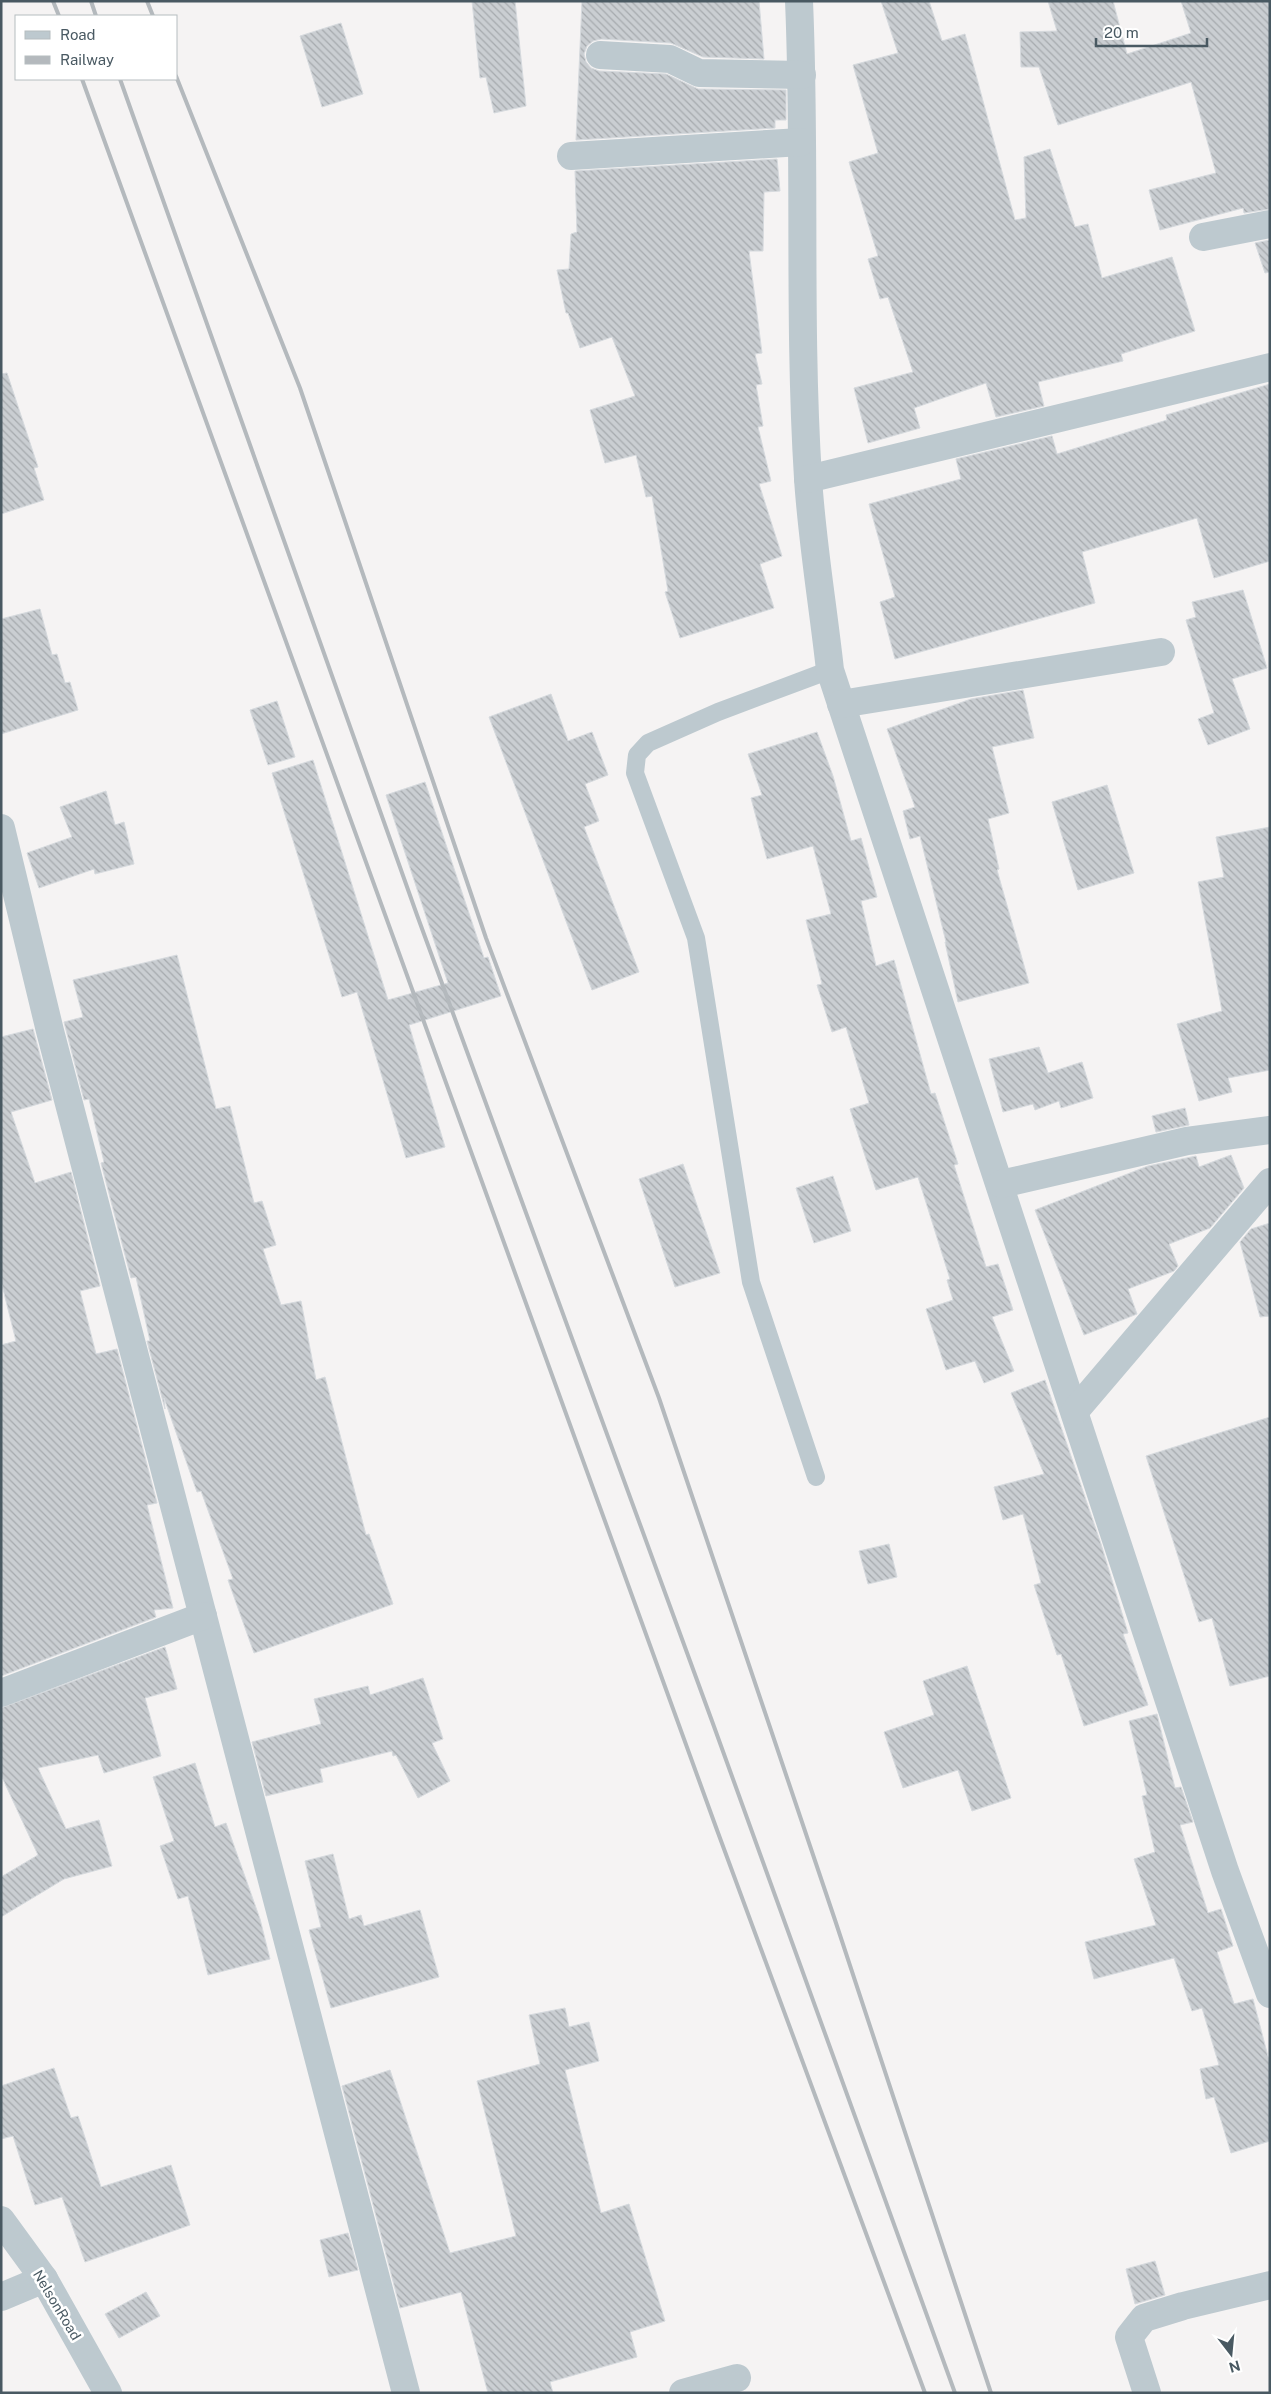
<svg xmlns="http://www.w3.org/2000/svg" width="1271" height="2394" viewBox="0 0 1271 2394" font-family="'Public Sans',sans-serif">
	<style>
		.building { fill: url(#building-back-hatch); stroke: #d6dade }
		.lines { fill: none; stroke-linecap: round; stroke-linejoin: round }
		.lane { stroke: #bdc9cf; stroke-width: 18 }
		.street { stroke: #bdc9cf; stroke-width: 28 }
		.rail { stroke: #b4b9bd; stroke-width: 4 }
		.labels { text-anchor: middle; stroke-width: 5; stroke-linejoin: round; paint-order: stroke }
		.street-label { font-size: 14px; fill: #495962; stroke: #fff }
	</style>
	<defs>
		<pattern id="building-back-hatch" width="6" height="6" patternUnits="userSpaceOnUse" patternTransform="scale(1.25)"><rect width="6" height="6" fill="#caced2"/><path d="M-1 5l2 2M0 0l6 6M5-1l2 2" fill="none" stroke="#a6aaae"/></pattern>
	</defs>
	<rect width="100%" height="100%" fill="#f5f3f3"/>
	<g class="building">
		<path d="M 472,1 L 515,1 L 526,106 L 494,113 L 486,77 L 480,78 Z"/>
		<path d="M 582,1 L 759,1 L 764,59 L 703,57 L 671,43 L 601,39 L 593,41 L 587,46 L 584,54 L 586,62 L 591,68 L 599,71 L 666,74 L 698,89 L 786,90 L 786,120 L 775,120 L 775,128 L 576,140 Z"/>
		<path d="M 881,1 L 929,1 L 942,41 L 965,34 L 1015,220 L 1026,218 L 1024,157 L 1050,149 L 1075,227 L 1088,224 L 1102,278 L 1172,257 L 1195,331 L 1121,354 L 1123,361 L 1038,382 L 1044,406 L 996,417 L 986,383 L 914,408 L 920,428 L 868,443 L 854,388 L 913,372 L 888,297 L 880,299 L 868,259 L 878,256 L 849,162 L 878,153 L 853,65 L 898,53 Z"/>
		<path d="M 1048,1 L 1113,1 L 1127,54 L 1191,33 L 1181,1 L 1270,1 L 1270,209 L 1244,213 L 1243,208 L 1160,230 L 1149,190 L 1216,173 L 1191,82 L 1058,125 L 1039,67 L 1021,67 L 1020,32 L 1057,31 Z"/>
		<path d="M 341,23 L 363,94 L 322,107 L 300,36 Z"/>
		<path d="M 777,159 L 780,191 L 764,192 L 763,251 L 749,251 L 762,353 L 755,354 L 762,384 L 756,385 L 763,426 L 758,427 L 771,481 L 759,484 L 782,556 L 760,564 L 774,608 L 680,638 L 665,592 L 668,591 L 652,496 L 646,497 L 636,455 L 605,463 L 590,410 L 635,396 L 612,337 L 580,348 L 568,313 L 566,313 L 557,270 L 569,269 L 571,234 L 577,232 L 575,171 Z"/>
		<path d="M 1270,240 L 1270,272 L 1265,273 L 1255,243 Z"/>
		<path d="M 7,373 L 38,467 L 34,468 L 44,500 L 1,514 L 1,374 Z"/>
		<path d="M 1270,384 L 1270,561 L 1214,578 L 1197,518 L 1082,552 L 1095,603 L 895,659 L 880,602 L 895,597 L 869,504 L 961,479 L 956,459 L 1052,436 L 1057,454 L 1167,420 L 1166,415 Z"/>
		<path d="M 1243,590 L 1267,668 L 1232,679 L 1250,729 L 1208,745 L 1198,719 L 1214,713 L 1186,620 L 1196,617 L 1192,602 Z"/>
		<path d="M 40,609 L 52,655 L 57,654 L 65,683 L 70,682 L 78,710 L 1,734 L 1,619 Z"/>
		<path d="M 1023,690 L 1034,738 L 992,747 L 1009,813 L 988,819 L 999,869 L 997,870 L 1029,983 L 958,1002 L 945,942 L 946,942 L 920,836 L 910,839 L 903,811 L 915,807 L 887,729 L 971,699 Z"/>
		<path d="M 551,694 L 568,741 L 592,732 L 608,775 L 585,784 L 599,821 L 584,827 L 639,972 L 592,990 L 489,717 Z"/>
		<path d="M 277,701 L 295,757 L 268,765 L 250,710 Z"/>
		<path d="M 817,732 L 833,776 L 851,841 L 861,838 L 877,897 L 861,901 L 876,966 L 894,960 L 931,1094 L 935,1093 L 958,1164 L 954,1165 L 986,1267 L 998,1264 L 1013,1310 L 992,1317 L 1014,1371 L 984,1383 L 975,1361 L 946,1370 L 926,1309 L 953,1300 L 947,1280 L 950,1279 L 918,1177 L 876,1190 L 850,1109 L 869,1103 L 846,1027 L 832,1032 L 817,985 L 822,984 L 806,920 L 831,914 L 813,846 L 767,859 L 751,798 L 762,795 L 748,754 Z"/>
		<path d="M 313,760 L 388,1000 L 448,983 L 386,795 L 425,782 L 484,958 L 488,957 L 501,996 L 409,1025 L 445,1147 L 406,1158 L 357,992 L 342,997 L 272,773 Z"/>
		<path d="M 1107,785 L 1134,873 L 1078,890 L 1052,802 Z"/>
		<path d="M 106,791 L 115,825 L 124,822 L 134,864 L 95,874 L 94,869 L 39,888 L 27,853 L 72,837 L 60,807 Z"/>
		<path d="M 1270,827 L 1270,1070 L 1228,1078 L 1232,1092 L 1199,1101 L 1177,1024 L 1222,1011 L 1198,882 L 1224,877 L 1216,837 Z"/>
		<path d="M 177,955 L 216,1109 L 230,1106 L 254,1203 L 262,1201 L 276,1245 L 263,1249 L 281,1305 L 301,1301 L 316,1380 L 325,1377 L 366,1535 L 369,1534 L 393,1604 L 254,1653 L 228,1580 L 233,1579 L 201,1491 L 197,1492 L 164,1398 L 165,1409 L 147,1341 L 150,1341 L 136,1277 L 131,1278 L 101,1163 L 104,1162 L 89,1099 L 84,1100 L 64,1022 L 83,1017 L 73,980 Z"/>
		<path d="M 33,1029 L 52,1100 L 11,1112 L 35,1183 L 71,1172 L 100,1286 L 80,1291 L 96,1354 L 117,1349 L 157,1503 L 147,1505 L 173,1608 L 154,1610 L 156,1617 L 1,1676 L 1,1345 L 16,1341 L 1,1281 L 1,1037 Z"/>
		<path d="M 1039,1047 L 1048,1073 L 1082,1062 L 1093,1098 L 1061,1108 L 1059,1101 L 1035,1110 L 1033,1104 L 1003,1112 L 989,1059 Z"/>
		<path d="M 1185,1108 L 1189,1125 L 1156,1132 L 1152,1116 Z"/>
		<path d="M 1231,1155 L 1244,1188 L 1210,1228 L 1169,1244 L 1178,1266 L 1174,1271 L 1128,1289 L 1137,1314 L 1084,1335 L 1035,1210 L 1148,1166 L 1196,1156 L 1199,1167 Z"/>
		<path d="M 683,1164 L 720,1273 L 675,1287 L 639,1179 Z"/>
		<path d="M 833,1176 L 851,1231 L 814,1243 L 796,1188 Z"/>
		<path d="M 1270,1223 L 1270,1316 L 1260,1317 L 1240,1242 L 1251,1229 Z"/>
		<path d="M 1045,1380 L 1101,1544 L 1128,1633 L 1123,1634 L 1148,1705 L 1084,1726 L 1061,1654 L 1057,1655 L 1034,1585 L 1041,1583 L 1023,1514 L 1003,1520 L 994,1487 L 1044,1474 L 1011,1393 Z"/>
		<path d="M 1270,1417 L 1270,1676 L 1230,1686 L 1212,1618 L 1199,1622 L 1146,1456 Z"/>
		<path d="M 889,1544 L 897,1577 L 868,1584 L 859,1551 Z"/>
		<path d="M 165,1647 L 177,1689 L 145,1698 L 161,1756 L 104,1773 L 98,1755 L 38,1768 L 66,1829 L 99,1820 L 112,1866 L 64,1879 L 1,1917 L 1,1877 L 38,1855 L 1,1775 L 1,1708 Z"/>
		<path d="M 967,1666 L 1011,1798 L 972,1811 L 958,1770 L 903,1788 L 884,1732 L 934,1715 L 923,1681 Z"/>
		<path d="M 423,1678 L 443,1739 L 432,1743 L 450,1781 L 418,1798 L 396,1755 L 393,1756 L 392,1751 L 320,1769 L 323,1782 L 266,1796 L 252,1742 L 321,1724 L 314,1699 L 368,1686 L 370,1695 Z"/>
		<path d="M 1157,1714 L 1175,1788 L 1181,1787 L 1193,1822 L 1180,1825 L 1208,1913 L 1221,1909 L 1233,1946 L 1217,1952 L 1234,2004 L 1253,1999 L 1270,2064 L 1270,2141 L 1231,2153 L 1214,2097 L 1206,2099 L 1200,2069 L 1219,2065 L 1202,2008 L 1192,2011 L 1174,1958 L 1094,1979 L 1085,1942 L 1156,1925 L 1134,1859 L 1155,1852 L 1142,1796 L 1147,1795 L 1129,1721 Z"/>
		<path d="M 195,1763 L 215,1827 L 226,1823 L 260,1919 L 270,1959 L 208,1975 L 188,1896 L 178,1899 L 160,1846 L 174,1841 L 153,1777 Z"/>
		<path d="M 333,1854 L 349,1919 L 361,1915 L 364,1926 L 420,1910 L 439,1977 L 331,2008 L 309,1930 L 321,1927 L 305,1861 Z"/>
		<path d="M 565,2008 L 569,2027 L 589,2022 L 599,2061 L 565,2070 L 601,2213 L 629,2204 L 665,2321 L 630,2332 L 637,2357 L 550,2382 L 553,2393 L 488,2393 L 461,2292 L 400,2308 L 342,2086 L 390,2070 L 450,2253 L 516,2236 L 477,2081 L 540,2064 L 529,2015 Z"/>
		<path d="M 54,2068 L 71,2118 L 78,2116 L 101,2187 L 171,2165 L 190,2225 L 85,2262 L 62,2197 L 35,2205 L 13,2136 L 1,2139 L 1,2086 Z"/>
		<path d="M 348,2233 L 358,2270 L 329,2277 L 320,2240 Z"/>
		<path d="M 1155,2261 L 1165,2295 L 1135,2304 L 1126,2269 Z"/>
		<path d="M 146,2292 L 160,2316 L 119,2338 L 105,2314 Z"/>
	</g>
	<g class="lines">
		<path class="lane" d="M 816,1477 L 751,1282 L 696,938 L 635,773 L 637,755 L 648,743 L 718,712 L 830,670"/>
		<g class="street">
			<path d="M 799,1 C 806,160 798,319 808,478 C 812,542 823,606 830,670 L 1225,1871 L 1270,1994"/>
			<path d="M 600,55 L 670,59 L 699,73 L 802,75"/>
			<path d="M 571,156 L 801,142"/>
			<path d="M 1203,237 L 1270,224"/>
			<path d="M 808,479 L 1270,367"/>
			<path d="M 841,704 L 1161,652"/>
			<path d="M 1,828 L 50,1031 L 406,2393"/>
			<path d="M 1001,1184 L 1187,1141 L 1270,1130"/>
			<path d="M 1075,1411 L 1270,1182"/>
			<path d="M 1,1693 L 203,1616"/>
			<path d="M 1,2220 L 44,2279 L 108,2393"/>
			<path d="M 1,2297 L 44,2279"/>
			<path d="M 683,2393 L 737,2378"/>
			<path d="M 1147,2393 L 1129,2337 L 1144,2318 L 1183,2306 L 1270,2285"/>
		</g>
		<g class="rail">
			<path d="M 53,1 L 59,16"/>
			<path d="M 91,1 L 96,16"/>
			<path d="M 147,1 L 153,16"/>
			<path d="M 176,76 L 300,388 L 486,938 L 659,1398 L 835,1920 L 991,2393"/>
			<path d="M 82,79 L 717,1830 L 925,2393"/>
			<path d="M 120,79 L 417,915 L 712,1721 L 955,2393"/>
		</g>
	</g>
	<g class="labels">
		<g class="street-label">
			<text transform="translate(57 2305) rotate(59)" y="5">NelsonRoad</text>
		</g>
	</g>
	<rect width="1271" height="2394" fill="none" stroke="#495962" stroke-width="5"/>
	<rect x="15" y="15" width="162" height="65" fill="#ffffff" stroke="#b6bdc0"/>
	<rect x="25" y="31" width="25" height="8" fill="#bdc9cf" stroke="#b6bdc0"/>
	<text x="60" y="40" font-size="15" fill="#495962">Road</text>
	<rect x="25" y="56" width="25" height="8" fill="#b4b9bd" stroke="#b6bdc0"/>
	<text x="60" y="65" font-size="15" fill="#495962">Railway</text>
	<g transform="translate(1231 2354) rotate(164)" stroke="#ffffff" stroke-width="4" paint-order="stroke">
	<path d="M0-4L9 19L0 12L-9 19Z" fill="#495962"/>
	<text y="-8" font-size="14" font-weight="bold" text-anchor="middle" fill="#495962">N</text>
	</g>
	<path d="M1096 38v8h111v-8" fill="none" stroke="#495962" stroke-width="2.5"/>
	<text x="1104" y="38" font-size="15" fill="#495962" stroke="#ffffff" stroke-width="4" paint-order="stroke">20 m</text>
</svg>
